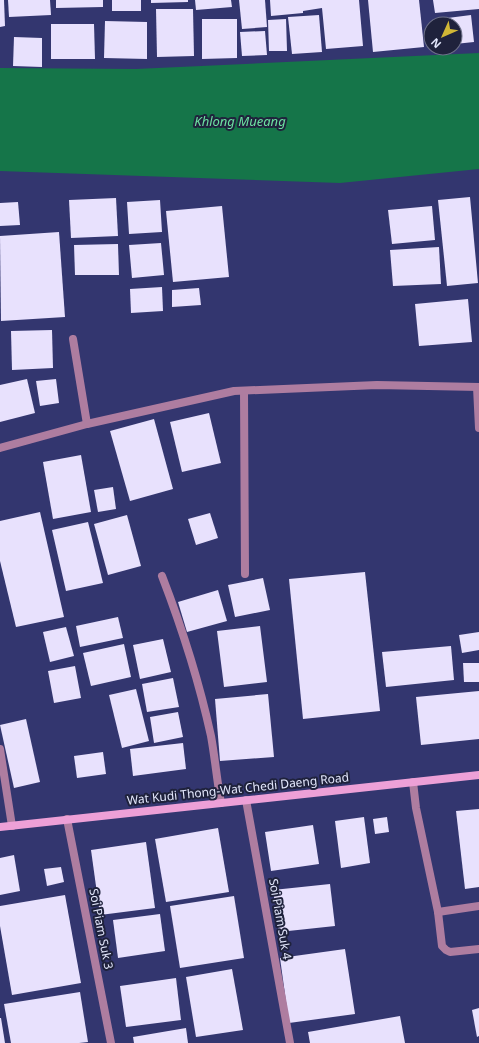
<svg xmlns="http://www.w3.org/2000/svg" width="479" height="1043" viewBox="0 0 479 1043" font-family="'Noto Sans',sans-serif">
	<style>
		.water { fill: #157549 }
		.building { fill: #e8e1fd }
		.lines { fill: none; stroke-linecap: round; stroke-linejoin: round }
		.service { stroke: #ae7da0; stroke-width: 8 }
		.minor { stroke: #ae7da0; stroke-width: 8 }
		.secondary { stroke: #eda0d7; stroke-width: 8 }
		.labels { text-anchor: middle; stroke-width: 4; stroke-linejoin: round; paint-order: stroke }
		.street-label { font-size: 12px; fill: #e4e8fd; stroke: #1f223c }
		.water-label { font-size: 13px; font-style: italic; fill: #6ce0a1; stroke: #1f223c }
	</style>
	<rect width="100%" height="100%" fill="#33366f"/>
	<path class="water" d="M 479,53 L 479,169 L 340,183 L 0,171 L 0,68 L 136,69 Z"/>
	<g class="building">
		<path d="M 0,0 L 4,0 L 5,26 L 0,27 Z"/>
		<path d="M 8,0 L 50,0 L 51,15 L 9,17 Z"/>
		<path d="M 56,0 L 103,0 L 103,7 L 56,8 Z"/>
		<rect x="112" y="0" width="29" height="11"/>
		<path d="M 151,0 L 188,0 L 188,2 L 151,3 Z"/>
		<path d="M 195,0 L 231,0 L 232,7 L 196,10 Z"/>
		<path d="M 239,0 L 265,0 L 267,27 L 242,29 Z"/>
		<path d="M 270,0 L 359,0 L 363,46 L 326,49 L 322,8 L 303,11 L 303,13 L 271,16 Z"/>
		<path d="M 368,0 L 419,0 L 424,47 L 373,52 Z"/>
		<path d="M 433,0 L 479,0 L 479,9 L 435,13 Z"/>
		<path d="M 156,9 L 193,9 L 194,56 L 157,57 Z"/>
		<path d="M 319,15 L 322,52 L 292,54 L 288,17 Z"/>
		<path d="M 471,15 L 474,42 L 455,44 L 455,24 L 432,24 L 432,20 Z"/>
		<path d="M 202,19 L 237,19 L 237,58 L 202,59 Z"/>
		<path d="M 286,19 L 287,51 L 269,51 L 268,20 Z"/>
		<path d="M 105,21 L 147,22 L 147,59 L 104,58 Z"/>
		<path d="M 51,24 L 94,24 L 95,59 L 51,59 Z"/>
		<path d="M 265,31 L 267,55 L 242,56 L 240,32 Z"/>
		<path d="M 14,37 L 42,38 L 42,67 L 13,66 Z"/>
		<path d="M 470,197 L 478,283 L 447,286 L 438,200 Z"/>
		<path d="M 116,198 L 118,236 L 71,238 L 69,200 Z"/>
		<path d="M 160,200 L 162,232 L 129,234 L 127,202 Z"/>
		<path d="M 18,202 L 20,225 L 0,226 L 0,203 Z"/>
		<path d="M 222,206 L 229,277 L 173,282 L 166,211 Z"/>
		<path d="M 432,206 L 435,240 L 392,244 L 388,210 Z"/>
		<path d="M 59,232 L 65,317 L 1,321 L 0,236 Z"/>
		<path d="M 161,243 L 164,275 L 132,278 L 129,245 Z"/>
		<path d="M 118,244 L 119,275 L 75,275 L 74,245 Z"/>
		<path d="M 439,247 L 441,284 L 393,286 L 390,250 Z"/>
		<path d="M 162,287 L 163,311 L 131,313 L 130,289 Z"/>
		<path d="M 199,288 L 201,305 L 172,307 L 172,290 Z"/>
		<path d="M 468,299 L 472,342 L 419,346 L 415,304 Z"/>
		<path d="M 52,330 L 53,368 L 12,370 L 11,331 Z"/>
		<path d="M 27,379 L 35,413 L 0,422 L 0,385 Z"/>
		<path d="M 56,379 L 59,403 L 40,406 L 36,381 Z"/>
		<path d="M 209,413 L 221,463 L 182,472 L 170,422 Z"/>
		<path d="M 154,419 L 173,489 L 130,501 L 110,431 Z"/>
		<path d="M 81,455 L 91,512 L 53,519 L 43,462 Z"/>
		<path d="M 113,487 L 116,509 L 98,512 L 94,490 Z"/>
		<path d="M 40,512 L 64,617 L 16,627 L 0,561 L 0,521 Z"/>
		<path d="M 210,513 L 218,538 L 196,545 L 188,519 Z"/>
		<path d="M 127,515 L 141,566 L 108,575 L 94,524 Z"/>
		<path d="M 88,522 L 103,583 L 66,591 L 52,530 Z"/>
		<path d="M 365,572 L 380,711 L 303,719 L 289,579 Z"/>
		<path d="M 263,578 L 270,610 L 235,617 L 228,585 Z"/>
		<path d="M 218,590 L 227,621 L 187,632 L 178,602 Z"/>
		<path d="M 118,617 L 123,638 L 80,647 L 76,626 Z"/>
		<path d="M 260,626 L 267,682 L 224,687 L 217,631 Z"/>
		<path d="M 66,627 L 74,656 L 50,662 L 43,632 Z"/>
		<path d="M 479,632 L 479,650 L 462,653 L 459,635 Z"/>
		<path d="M 163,639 L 171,672 L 140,679 L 133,645 Z"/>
		<path d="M 124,644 L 131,677 L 91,686 L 83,653 Z"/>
		<path d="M 451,646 L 454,680 L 386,687 L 382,652 Z"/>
		<path d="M 463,663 L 479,663 L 479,682 L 464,682 Z"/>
		<path d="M 75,666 L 81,698 L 54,703 L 48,671 Z"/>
		<path d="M 173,678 L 179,707 L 147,712 L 142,684 Z"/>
		<path d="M 136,689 L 149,741 L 122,748 L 109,695 Z"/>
		<path d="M 479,691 L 479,739 L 421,745 L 416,697 Z"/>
		<path d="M 268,694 L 274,757 L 220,761 L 215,699 Z"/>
		<path d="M 178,712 L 183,737 L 154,743 L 150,717 Z"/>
		<path d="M 26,719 L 40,782 L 14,788 L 0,725 Z"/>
		<path d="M 183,743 L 186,769 L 133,776 L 130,749 Z"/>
		<path d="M 103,752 L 106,774 L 77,778 L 74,756 Z"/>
		<path d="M 479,809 L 479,887 L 465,889 L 456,811 Z"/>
		<path d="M 364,817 L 370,863 L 341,868 L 335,821 Z"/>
		<path d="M 387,817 L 389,832 L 375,834 L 373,819 Z"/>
		<path d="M 313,825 L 319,864 L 271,871 L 265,832 Z"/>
		<path d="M 218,828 L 229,892 L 166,902 L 155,839 Z"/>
		<path d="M 146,842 L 155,908 L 100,915 L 91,850 Z"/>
		<path d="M 14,855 L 20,891 L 0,895 L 0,858 Z"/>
		<path d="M 61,867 L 64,882 L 47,886 L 44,869 Z"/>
		<path d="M 330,884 L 335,926 L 279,932 L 273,890 Z"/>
		<path d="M 65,895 L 81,983 L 12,995 L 0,926 L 0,906 Z"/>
		<path d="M 234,896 L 244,958 L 180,968 L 170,906 Z"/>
		<path d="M 160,914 L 165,951 L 118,958 L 113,920 Z"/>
		<path d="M 345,949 L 355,1014 L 289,1023 L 280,958 Z"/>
		<path d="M 232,969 L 243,1030 L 196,1037 L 186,977 Z"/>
		<path d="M 176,978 L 181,1020 L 126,1027 L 120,986 Z"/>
		<path d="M 80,992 L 88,1042 L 79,1043 L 11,1043 L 4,1004 Z"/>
		<path d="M 479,1008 L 479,1036 L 477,1037 L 472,1010 Z"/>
		<path d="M 400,1016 L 405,1043 L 310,1043 L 308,1032 Z"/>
		<path d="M 0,1018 L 1,1018 L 5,1043 L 0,1043 Z"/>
		<path d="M 186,1028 L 188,1043 L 134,1043 L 133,1037 Z"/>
	</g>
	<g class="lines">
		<g class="service">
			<path d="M 73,339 L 87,424"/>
			<path d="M 477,387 L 479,428"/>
			<path d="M 244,391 L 245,574"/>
			<path d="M 0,749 L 12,826"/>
			<path d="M 413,782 L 416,808 L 438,912 L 442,946 L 446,950 L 450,952 L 479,949"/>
			<path d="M 438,912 L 479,906"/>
		</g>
		<g class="minor">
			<path d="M 0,448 L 87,424 L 234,391 L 377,385 L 479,387"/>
			<path d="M 162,576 C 182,628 199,681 211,736 C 215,758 217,781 221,803"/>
			<path d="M 246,800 L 290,1043"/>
			<path d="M 67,819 L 111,1043"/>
		</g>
		<path class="secondary" d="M 0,827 L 479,775"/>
	</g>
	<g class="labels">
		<g class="street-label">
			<text transform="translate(238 789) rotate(-6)" y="4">Wat Kudi Thong-Wat Chedi Daeng Road</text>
			<text transform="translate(280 919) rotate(80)" y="4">Soi Piam Suk 4</text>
			<text transform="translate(101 929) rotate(79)" y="4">Soi Piam Suk 3</text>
		</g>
		<g class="water-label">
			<text x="240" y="126">Khlong Mueang</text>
		</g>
	</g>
	<g transform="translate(443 36) rotate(225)"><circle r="19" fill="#1f223c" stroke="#6e7189"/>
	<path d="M0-3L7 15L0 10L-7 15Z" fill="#d1b736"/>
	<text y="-6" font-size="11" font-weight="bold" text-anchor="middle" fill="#e4e8fd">N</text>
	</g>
</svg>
